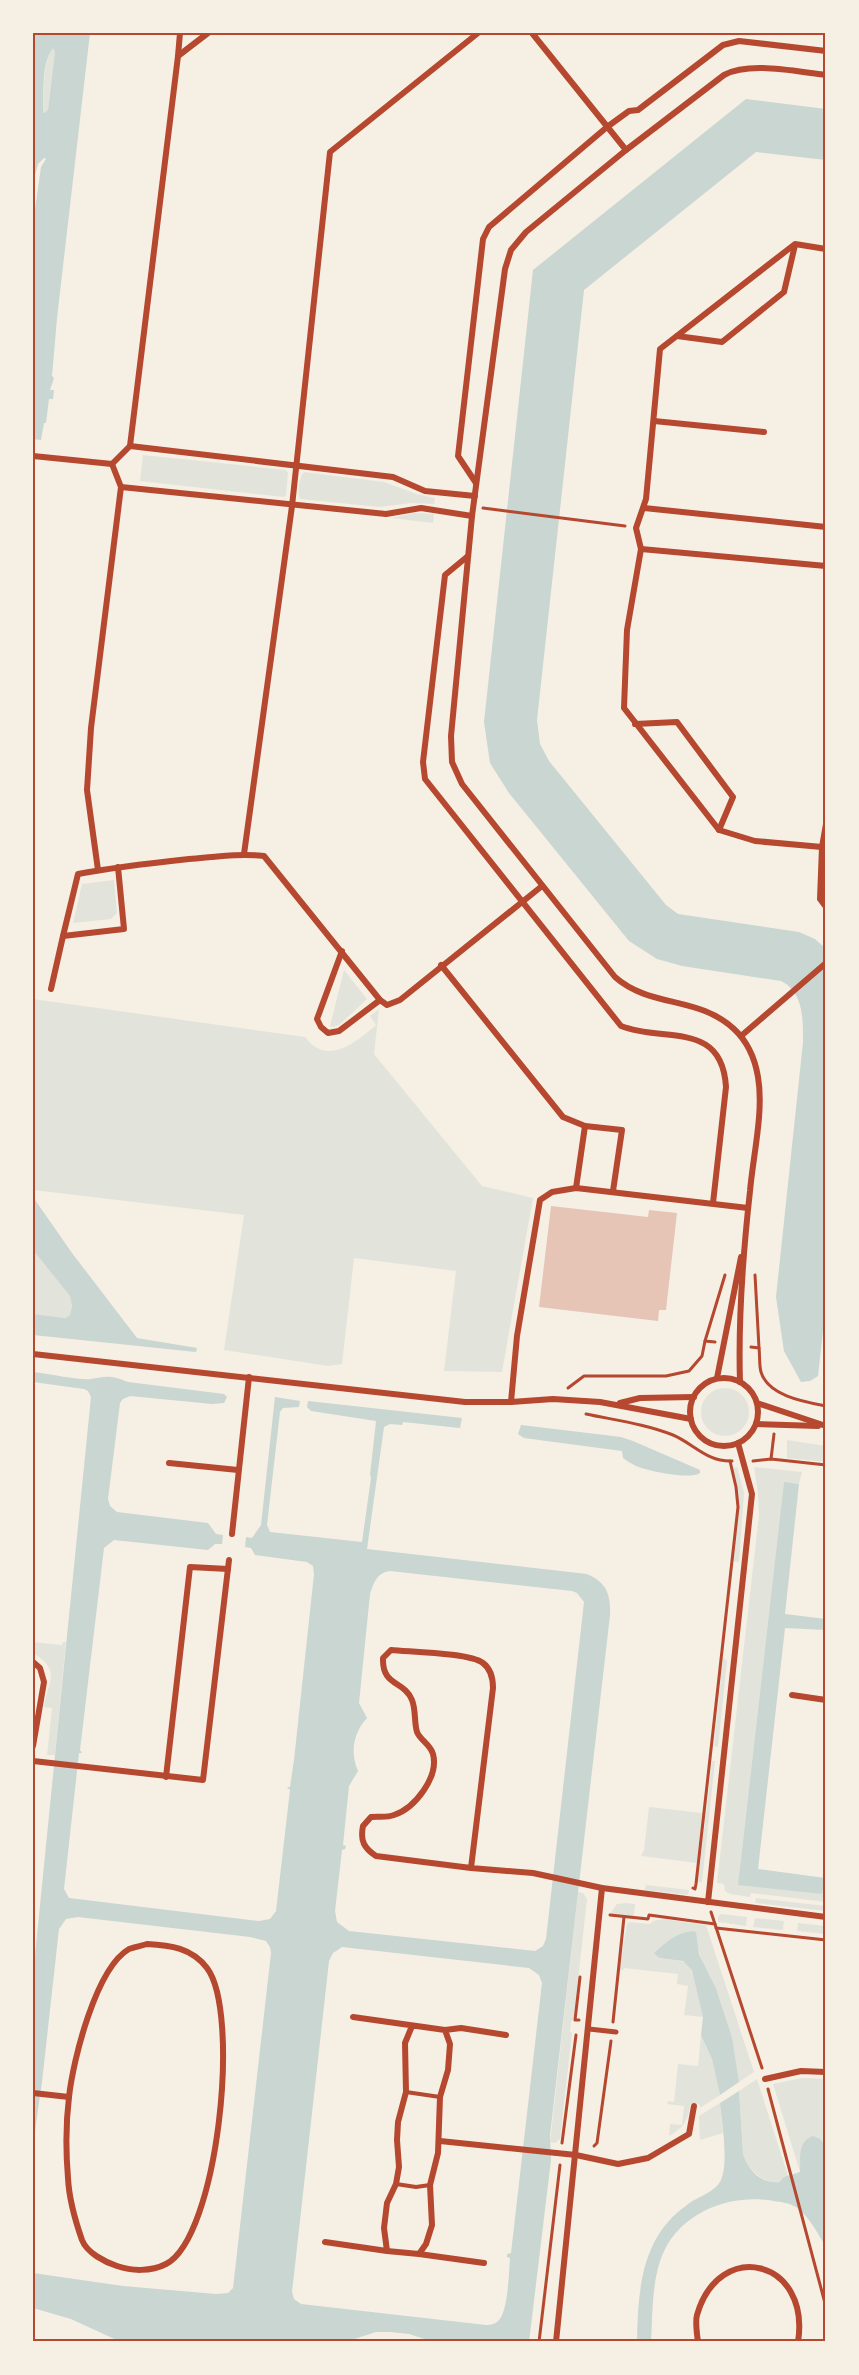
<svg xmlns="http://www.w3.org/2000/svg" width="859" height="2375" viewBox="0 0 859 2375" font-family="'Titillium Web',sans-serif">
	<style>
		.green { fill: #e2e4dc }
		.water { fill: #c9d6d2; fill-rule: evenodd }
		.building { fill: #e6c5b7 }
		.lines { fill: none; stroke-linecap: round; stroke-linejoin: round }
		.path { stroke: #b5482f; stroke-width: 3 }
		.service { stroke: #b5482f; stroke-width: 4 }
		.pedestrian { stroke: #b5482f; stroke-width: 5 }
		.minor { stroke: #b5482f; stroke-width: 6 }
		.neatline { fill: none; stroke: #b5482f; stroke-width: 2 }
	</style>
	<rect width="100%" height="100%" fill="#f6efe4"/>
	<g class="green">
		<path d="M 53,47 L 55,52 L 48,110 L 45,113 L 43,112 C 44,91 42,66 53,47 Z"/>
		<path d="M 143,455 L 286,470 L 288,473 L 286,495 L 284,497 L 140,481 Z"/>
		<path d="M 304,472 L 384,482 L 417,494 L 435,498 L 434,504 L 412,503 L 379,507 L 300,499 C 297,492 299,477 304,472 Z"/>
		<path d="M 414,513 L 434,514 L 433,523 L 391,518 Z"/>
		<path d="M 114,880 L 117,913 L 111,919 L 73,923 L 82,884 Z"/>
		<path d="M 344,970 L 367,999 L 339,1025 L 332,1027 L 330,1026 Z"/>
		<path d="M 33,999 L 305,1037 C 328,1067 356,1042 376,1025 L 370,1016 L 379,1009 L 374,1054 L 482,1186 L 533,1198 L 502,1372 L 444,1371 L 456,1271 L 354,1258 L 342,1364 L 328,1366 L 224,1350 L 244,1215 L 33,1190 Z"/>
		<path d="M 33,1250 L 70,1296 L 72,1306 L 70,1315 L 65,1318 L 33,1314 Z"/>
		<circle cx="725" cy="1412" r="24"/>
		<path d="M 787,1440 L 826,1446 L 826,1462 L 787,1458 Z"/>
		<path d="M 737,1467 L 744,1493 L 739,1562 L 733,1561 L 739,1504 L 733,1468 Z"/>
		<path d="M 754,1467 L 802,1472 L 799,1484 L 784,1483 L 739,1876 L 822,1894 L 826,1878 L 826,1902 L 751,1893 L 750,1897 L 730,1894 L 725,1891 L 724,1884 L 717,1883 L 759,1515 L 758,1493 Z"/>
		<path d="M 33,1642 L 62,1645 L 63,1642 L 66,1642 L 55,1755 L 47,1755 L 52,1708 L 44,1707 C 47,1683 63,1671 33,1653 Z"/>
		<path d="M 723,1657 L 727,1661 L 718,1747 L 714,1746 Z"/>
		<path d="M 712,1761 L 715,1761 L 702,1882 L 698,1882 Z"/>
		<path d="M 649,1807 L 702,1813 L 697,1863 L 641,1856 L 644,1850 Z"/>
		<path d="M 646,1885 L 689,1890 L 688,1895 L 645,1890 Z"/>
		<path d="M 578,1892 L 583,1893 L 587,1899 L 575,2007 L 573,2020 L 571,2021 L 570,2032 L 572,2033 L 560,2139 L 555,2143 L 550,2142 Z"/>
		<path d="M 756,1898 L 826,1906 L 826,1911 L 755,1903 Z"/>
		<path d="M 626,1903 L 635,1904 L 634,1916 L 610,1914 L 617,1904 Z"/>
		<path d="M 721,1914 L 747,1917 L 746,1926 L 718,1922 L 718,1917 Z"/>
		<path d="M 755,1918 L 784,1921 L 783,1930 L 753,1927 Z"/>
		<path d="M 663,1919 L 706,1925 L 754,2072 L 739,2082 C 734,2051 727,2021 717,1991 C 711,1973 697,1957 697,1939 L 657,1955 L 658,1958 C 666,1960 679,1959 686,1963 C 698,1970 701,2004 703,2017 L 684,2015 L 688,1986 L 677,1984 L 678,1974 L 624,1968 L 623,1970 L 619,1970 L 627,1924 L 630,1922 L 650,1924 L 653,1921 Z"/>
		<path d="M 798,1923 L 826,1926 L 826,1934 L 797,1931 Z"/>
		<path d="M 701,2035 L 712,2059 L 720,2095 L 700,2108 L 699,2104 L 690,2105 C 689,2120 682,2129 669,2136 L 670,2124 L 682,2125 L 684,2106 L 667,2104 L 668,2101 L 674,2102 L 678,2064 L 698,2066 Z"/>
		<path d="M 802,2078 L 826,2079 L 826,2146 L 820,2139 L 800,2172 L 773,2084 Z"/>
		<path d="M 757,2079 L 788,2176 L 776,2183 C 759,2180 748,2169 743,2154 L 739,2091 Z"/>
		<path d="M 720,2103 L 723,2133 L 700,2140 L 699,2116 Z"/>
	</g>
	<g class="water">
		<path d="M 33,33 L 90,33 L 57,318 L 52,376 L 54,378 L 50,390 L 54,390 L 53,399 L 49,399 L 46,423 L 44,423 L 41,440 L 33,439 L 33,223 L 41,167 L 46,159 L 44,158 L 38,164 L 33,182 ZM 53,48 L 55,52 L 48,110 L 44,113 L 43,112 C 44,93 41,64 53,48 Z"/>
		<path d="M 746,99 L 826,109 L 826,160 L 756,152 L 584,290 L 537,720 L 540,744 L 549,761 L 666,905 L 678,914 L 799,932 L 815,939 L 826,949 L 826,1304 L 818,1376 L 810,1381 L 801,1382 L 784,1351 L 776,1297 L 803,1042 C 803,1020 804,992 781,981 L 682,966 L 657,959 L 629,941 L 509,793 L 490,763 L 484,722 L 533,270 Z"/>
		<path d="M 33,1197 L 72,1253 L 137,1338 L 197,1348 L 196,1352 L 33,1335 L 33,1314 L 65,1318 L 70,1315 L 72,1306 L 70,1296 L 33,1250 Z"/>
		<path d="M 33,1372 C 44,1373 83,1381 91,1379 C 108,1376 111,1375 128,1382 L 224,1394 L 227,1397 L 224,1403 L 212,1404 L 130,1396 L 123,1399 L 120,1403 L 108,1499 L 110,1506 L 117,1512 L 208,1523 L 216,1534 L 223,1535 L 222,1544 L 215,1544 L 208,1550 L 114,1540 L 104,1548 L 80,1750 L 82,1753 L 79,1753 L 64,1889 L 69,1898 L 259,1921 L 270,1919 L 276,1911 L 290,1790 L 287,1787 L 290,1787 L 294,1760 L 314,1574 L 313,1566 L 307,1562 L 255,1555 L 251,1548 L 245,1547 L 246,1537 L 252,1538 L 261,1525 L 275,1397 L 300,1401 L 299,1407 L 283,1408 L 280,1412 L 267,1525 L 270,1532 L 362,1542 L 371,1478 L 370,1475 L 376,1421 L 311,1411 L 307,1407 L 308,1401 L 462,1418 L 460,1428 L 403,1422 L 402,1425 L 390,1424 L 384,1427 L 367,1549 L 587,1574 C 606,1582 611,1594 610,1615 L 550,2135 L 551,2160 L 529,2342 L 434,2342 L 409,2334 L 390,2332 L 376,2332 L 345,2342 L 121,2342 L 71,2319 L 33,2308 L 33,2273 L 123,2286 L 216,2294 L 228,2293 L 233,2288 L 271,1953 L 270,1947 L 266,1941 L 250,1937 L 78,1917 L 66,1919 L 59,1929 L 42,2082 L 33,2145 L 33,1975 L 91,1397 L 88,1391 L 84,1389 L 33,1382 ZM 390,1571 L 572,1591 L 577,1593 L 584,1602 L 546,1939 L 543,1946 L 535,1951 L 349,1931 L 337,1922 L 335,1911 L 342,1850 L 345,1849 L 346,1846 L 343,1845 L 349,1786 L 358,1771 C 350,1753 353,1733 367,1718 L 359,1703 L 370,1594 C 374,1583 376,1573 390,1571 ZM 342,1947 L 529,1968 L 539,1975 L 542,1983 L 511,2253 L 507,2254 L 507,2257 L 510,2258 C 509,2272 508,2311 499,2320 C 496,2324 491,2325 486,2325 L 301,2304 L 294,2299 L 292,2292 L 329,1961 L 333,1953 Z"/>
		<path d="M 521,1425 L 621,1437 L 633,1441 L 700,1470 L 700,1473 C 690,1480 648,1471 636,1466 C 632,1464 627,1461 623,1458 L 622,1451 L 524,1438 L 518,1434 Z"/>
		<path d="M 784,1482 L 799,1484 L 785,1614 L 826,1619 L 826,1630 L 785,1628 L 758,1869 L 825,1878 L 822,1894 L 738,1885 Z"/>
		<path d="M 692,1931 L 696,1932 L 699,1954 L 716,1988 L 732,2038 L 739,2082 L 720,2095 L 712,2059 L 701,2035 L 703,2017 L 692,1970 L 683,1961 L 659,1958 L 654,1953 C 665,1944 673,1934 692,1931 Z"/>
		<path d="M 739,2091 L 743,2154 C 748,2170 761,2184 779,2182 L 784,2177 L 800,2172 C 801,2157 797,2142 813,2136 L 820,2139 L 826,2146 L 826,2247 C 818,2234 809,2216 796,2207 C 789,2203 781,2202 774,2201 C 736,2194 694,2207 671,2239 C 651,2267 653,2309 651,2342 L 637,2342 C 638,2290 641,2237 687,2205 C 698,2196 718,2192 722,2177 C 728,2160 722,2121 720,2103 Z"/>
	</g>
	<path class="building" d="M 551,1206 L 648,1217 L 649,1210 L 677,1213 L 666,1310 L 659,1310 L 658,1321 L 539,1307 Z"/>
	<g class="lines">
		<g class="path">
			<path d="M 483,508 L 625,526"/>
			<path d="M 755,1275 L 759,1348"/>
			<path d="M 705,1341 L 725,1275"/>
			<path d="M 751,1347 L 759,1348 C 760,1356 759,1365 761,1372 C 768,1396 805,1402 826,1406"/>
			<path d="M 568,1388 L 584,1376 L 666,1376 L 689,1371 L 702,1356 L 705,1341 L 715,1342"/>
			<path d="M 586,1414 C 614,1420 646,1424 673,1435 C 694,1444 707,1462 732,1461"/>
			<path d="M 771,1459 L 774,1434"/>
			<path d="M 753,1461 L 771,1459 L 826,1465"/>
			<path d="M 693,1888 L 695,1889 L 696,1884 L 738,1507 L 736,1487 L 730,1461"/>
			<path d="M 711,1912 L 762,2068"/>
			<path d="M 610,1915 L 648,1919 L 649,1915 L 715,1924"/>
			<path d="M 716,1928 L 826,1940"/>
			<path d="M 579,2020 L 575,2020 L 580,1977"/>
			<path d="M 613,2022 L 624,1917"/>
			<path d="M 768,2089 L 826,2307"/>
			<path d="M 562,2143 L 576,2035"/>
			<path d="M 594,2146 L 597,2143 L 611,2041"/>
			<path d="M 539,2342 L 560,2165"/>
		</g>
		<g class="service">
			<path d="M 406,2092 L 440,2097"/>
			<path d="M 396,2184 L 416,2187 L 430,2185"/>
		</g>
		<path class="pedestrian" d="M 589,2029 L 616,2032"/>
		<g class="minor">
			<path d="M 532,33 L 626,150"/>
			<path d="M 178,56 L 180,33"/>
			<path d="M 677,336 L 722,342 L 784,292 L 795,245"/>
			<path d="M 654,421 L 764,432"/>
			<path d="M 130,446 L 178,56 L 208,33"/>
			<path d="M 130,446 L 393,477 L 425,491 L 475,496"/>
			<path d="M 33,456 L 112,464 L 130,446"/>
			<path d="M 476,483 L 458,456 L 483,239 L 489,227 L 607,127 L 629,111 L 638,110 L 723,45 L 739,41 L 826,51"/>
			<path d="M 121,487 L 386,514 L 421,508 L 472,516"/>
			<path d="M 644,508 L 826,527"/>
			<path d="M 641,549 L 826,566"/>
			<path d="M 468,556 L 445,575 L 423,762 L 425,779 L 621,1026 C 664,1043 722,1020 726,1087 L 713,1203"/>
			<path d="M 635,724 L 677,722 L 733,797 L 719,830"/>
			<path d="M 826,824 L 822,847 L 820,899 L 826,907"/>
			<path d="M 822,847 L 755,841 L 719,830 L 624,708 L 627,630 L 641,549 L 636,528 L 646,499 L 660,349 L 795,244 L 826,249"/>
			<path d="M 244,854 L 292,506 L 330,152 L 478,33"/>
			<path d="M 118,867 L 124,929 L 63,936 L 78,874 C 115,867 152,863 189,859 C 214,857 239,853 264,856 L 380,1000 L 387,1005 L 400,1000 L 542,886"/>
			<path d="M 98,870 L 87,790 L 91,728 L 121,487 L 112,464"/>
			<path d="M 342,951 L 317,1019 L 321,1027 L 328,1033 L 339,1031 L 380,1000"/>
			<path d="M 441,965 L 563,1117 L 585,1126 L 576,1188"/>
			<path d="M 51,989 L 63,936"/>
			<path d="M 741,1036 L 826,963"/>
			<path d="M 585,1126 L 622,1130 L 613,1191"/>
			<path d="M 33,1354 L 465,1402 L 511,1402 L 553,1399 L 600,1402 L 691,1419"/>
			<path d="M 717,1378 L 741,1257"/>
			<circle cx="724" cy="1412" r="34"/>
			<path d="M 740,1382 C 738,1319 743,1254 750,1191 C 753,1156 764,1111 758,1077 C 755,1059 748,1042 734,1029 C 699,996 650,1008 615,977 L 462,784 L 452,762 L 451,736 L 472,516 L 505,269 L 511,250 L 526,232 L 626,150 L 724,75 C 750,61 797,72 826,75"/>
			<path d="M 511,1402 L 517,1336 L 540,1200 L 552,1192 L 576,1188 L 748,1208"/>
			<path d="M 620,1403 L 640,1398 L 694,1397"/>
			<path d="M 757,1403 L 826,1426"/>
			<path d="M 756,1424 L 818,1426"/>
			<path d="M 169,1463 L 238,1470"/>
			<path d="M 232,1534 L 249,1377"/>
			<path d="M 33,1662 L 40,1668 L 44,1682 L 33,1746"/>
			<path d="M 792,1695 L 826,1700"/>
			<path d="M 33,1761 L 203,1780 L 229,1560"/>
			<path d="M 166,1777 L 190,1567 L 228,1569"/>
			<path d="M 471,1868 L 493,1688 C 493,1679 491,1669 483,1663 C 470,1653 411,1652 391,1650 L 383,1658 C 382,1687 404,1680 412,1700 C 416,1710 414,1722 417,1732 C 420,1740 430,1744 433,1754 C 439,1777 415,1808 394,1815 C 386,1818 379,1816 371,1817 L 363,1826 C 360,1841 364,1848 376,1856 L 471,1868 L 533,1873 L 602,1888 L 826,1917"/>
			<path d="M 708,1902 L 752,1494 L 738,1443"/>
			<path d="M 147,1944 C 170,1945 192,1948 207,1968 C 241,2013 218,2237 166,2264 C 151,2272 131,2271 117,2266 C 105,2262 87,2253 82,2240 C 75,2220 69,2199 68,2178 C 66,2154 66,2121 69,2097 C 73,2060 96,1968 129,1949 C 134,1947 141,1946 147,1944 Z"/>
			<path d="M 353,2017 L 445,2030 L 450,2044 L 448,2070 L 440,2097 L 438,2153 L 430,2185 L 432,2225 L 426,2244 L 419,2254 L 387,2251 L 384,2228 L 387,2203 L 396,2184 L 399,2167 L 397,2140 L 398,2122 L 406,2092 L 405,2043 L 412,2026"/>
			<path d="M 445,2030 L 461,2028 L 506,2035"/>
			<path d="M 765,2079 L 801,2071 L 826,2072"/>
			<path d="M 33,2093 L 69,2097"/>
			<path d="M 440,2141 L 576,2155 L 618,2164 L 648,2158 L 689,2134 L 694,2106"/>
			<path d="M 325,2242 L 387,2251"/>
			<path d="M 419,2254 L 484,2263"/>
			<path d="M 556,2342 L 602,1888"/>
			<path d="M 698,2342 C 697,2334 695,2322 697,2315 C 719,2238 811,2259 798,2342"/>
		</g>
	</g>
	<rect width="859" height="2375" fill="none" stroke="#f6efe4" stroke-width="69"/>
	<rect x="34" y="34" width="790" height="2306" class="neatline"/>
</svg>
